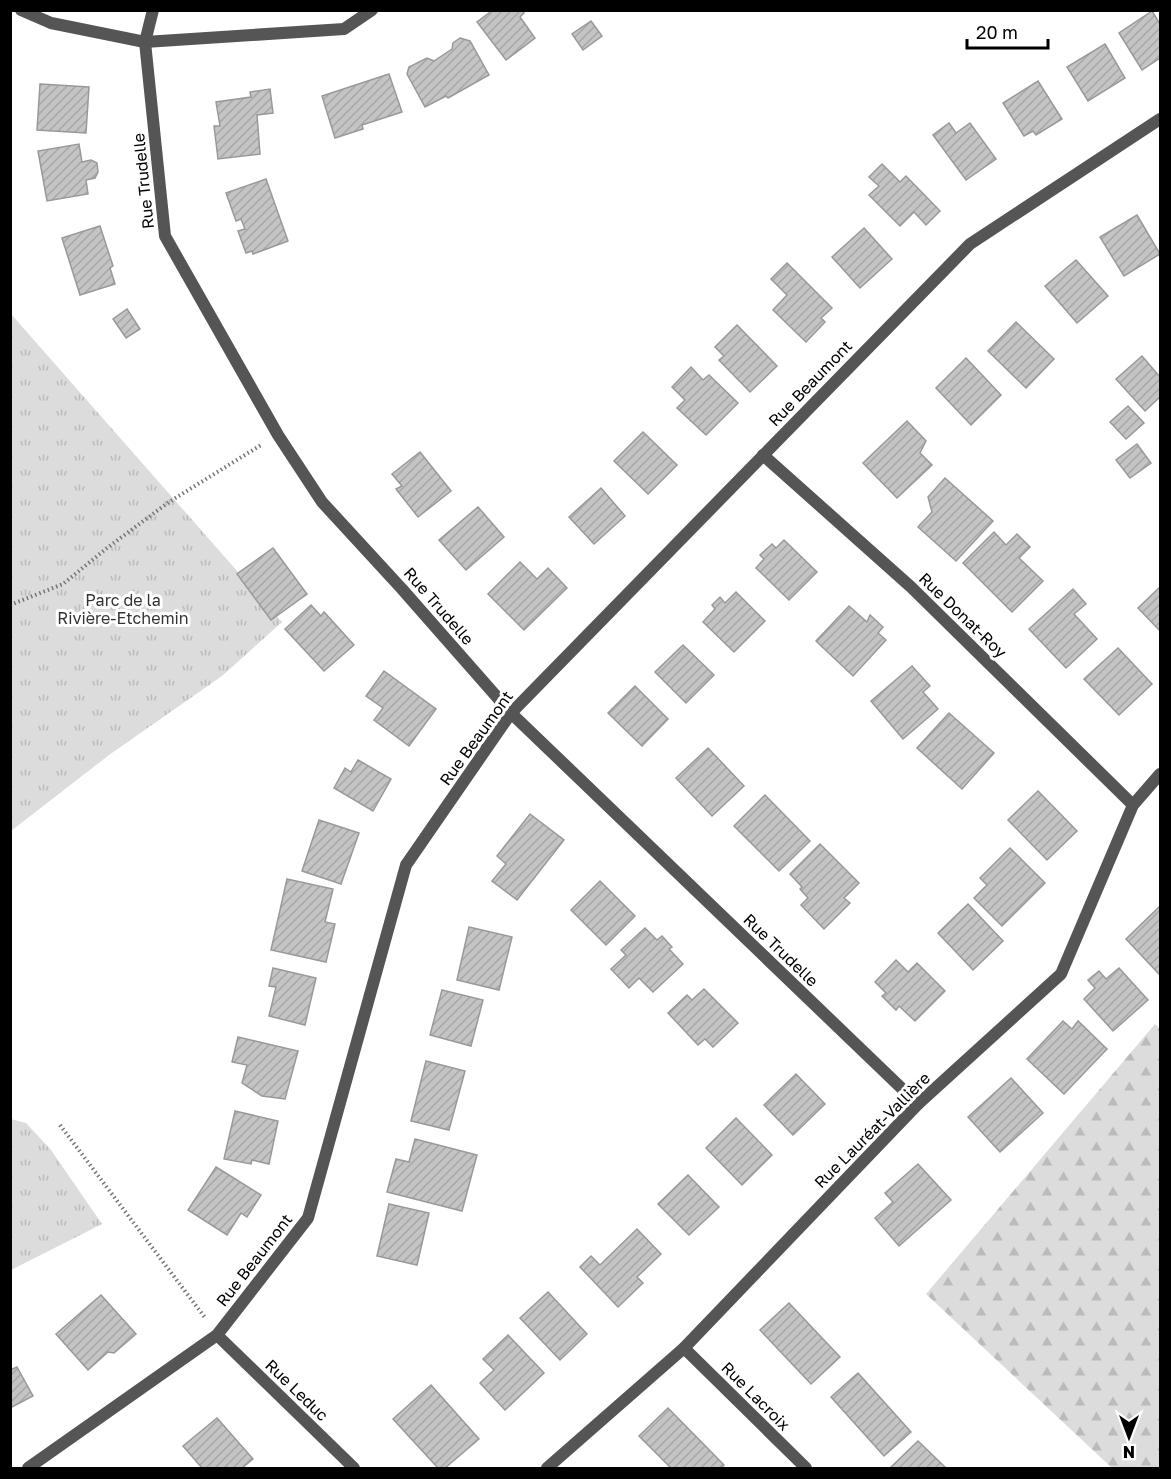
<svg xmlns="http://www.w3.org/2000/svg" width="1171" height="1479" viewBox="0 0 1171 1479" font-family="'Golos Text',sans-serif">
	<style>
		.forest { fill: url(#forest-firs) }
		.park { fill: url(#park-tufts) }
		.building { fill: url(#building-hatch); stroke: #999; stroke-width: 1.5 }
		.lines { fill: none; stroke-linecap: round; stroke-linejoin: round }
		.path { stroke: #777; stroke-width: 4; stroke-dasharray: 1.5 3; stroke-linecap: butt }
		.street { stroke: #555; stroke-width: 12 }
		.labels { text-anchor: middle; stroke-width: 6; stroke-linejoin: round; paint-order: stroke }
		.street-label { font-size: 16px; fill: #000; stroke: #fff }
		.park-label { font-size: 16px; fill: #333; stroke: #fff }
	</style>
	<defs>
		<pattern id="forest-firs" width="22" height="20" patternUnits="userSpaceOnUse" patternTransform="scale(1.5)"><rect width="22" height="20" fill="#dcdcdc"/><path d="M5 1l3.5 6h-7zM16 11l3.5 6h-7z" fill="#bbb"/></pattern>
		<pattern id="park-tufts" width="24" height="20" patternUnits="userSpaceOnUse" patternTransform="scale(1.5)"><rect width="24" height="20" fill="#dcdcdc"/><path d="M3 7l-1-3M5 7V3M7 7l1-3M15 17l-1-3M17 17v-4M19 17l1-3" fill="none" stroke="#bbb"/></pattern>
		<pattern id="building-hatch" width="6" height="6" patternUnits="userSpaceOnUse" patternTransform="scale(1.5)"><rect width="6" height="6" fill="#c4c4c4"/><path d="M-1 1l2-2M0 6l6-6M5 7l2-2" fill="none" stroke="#a7a7a7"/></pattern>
	</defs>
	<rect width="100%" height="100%" fill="#fff"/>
	<path class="forest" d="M 1155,1024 L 1160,1029 L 1160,1468 L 1112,1468 L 926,1294 Z"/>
	<g class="park">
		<path d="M 11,314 L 282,622 L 222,676 L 109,755 L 11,831 Z"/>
		<path d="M 11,1119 L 26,1123 L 51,1150 L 102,1224 L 11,1270 Z"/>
	</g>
	<g class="building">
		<path d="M 493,10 L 522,10 L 524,13 L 520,17 L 535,38 L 506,60 L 477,22 Z"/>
		<path d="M 1152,11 L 1160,24 L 1160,58 L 1142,70 L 1119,33 Z"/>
		<path d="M 591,21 L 602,36 L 583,50 L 572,34 Z"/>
		<path d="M 460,38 L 470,41 L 489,75 L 448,98 L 446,96 L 425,107 L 407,74 L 409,67 L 427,58 L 434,61 L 452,49 L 453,43 Z"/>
		<path d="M 1105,44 L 1125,78 L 1088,101 L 1067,67 Z"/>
		<path d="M 389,74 L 402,112 L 362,125 L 363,129 L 335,138 L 322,96 Z"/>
		<path d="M 1038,81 L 1062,119 L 1036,135 L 1033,131 L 1024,136 L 1003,103 Z"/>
		<path d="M 40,84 L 89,87 L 86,133 L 37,130 Z"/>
		<path d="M 270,89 L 273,113 L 257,115 L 260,154 L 218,159 L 214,126 L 220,126 L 216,102 L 251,97 L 250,92 Z"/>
		<path d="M 949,123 L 956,133 L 970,123 L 996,159 L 966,180 L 933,135 Z"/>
		<path d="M 79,144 L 82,162 L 91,160 L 97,163 L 98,172 L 95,178 L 86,180 L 88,194 L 47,201 L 38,151 Z"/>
		<path d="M 882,164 L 900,182 L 906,176 L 940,211 L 926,225 L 914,212 L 900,226 L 869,195 L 879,186 L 869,177 Z"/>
		<path d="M 266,179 L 288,241 L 253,254 L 252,251 L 246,253 L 238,231 L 245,229 L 241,219 L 236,221 L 226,193 Z"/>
		<path d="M 1137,215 L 1160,254 L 1124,276 L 1100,237 Z"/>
		<path d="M 100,226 L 113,266 L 110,268 L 115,284 L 80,295 L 62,238 Z"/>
		<path d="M 864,228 L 892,259 L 860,288 L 832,257 Z"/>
		<path d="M 1076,260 L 1108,296 L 1077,323 L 1045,286 Z"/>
		<path d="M 787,263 L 832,308 L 821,318 L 825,322 L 806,342 L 773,310 L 787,295 L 771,279 Z"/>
		<path d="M 127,309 L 140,329 L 126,338 L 113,319 Z"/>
		<path d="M 1016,322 L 1054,359 L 1026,388 L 988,351 Z"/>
		<path d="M 737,325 L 777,366 L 750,392 L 719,360 L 724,356 L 715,347 Z"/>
		<path d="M 1142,356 L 1160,377 L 1160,397 L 1145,411 L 1116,379 Z"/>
		<path d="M 966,358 L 1001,395 L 971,425 L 936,388 Z"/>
		<path d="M 691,367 L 703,380 L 709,375 L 738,403 L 706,435 L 677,408 L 685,400 L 672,387 Z"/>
		<path d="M 1128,406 L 1144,423 L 1126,439 L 1110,422 Z"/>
		<path d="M 907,421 L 926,441 L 920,453 L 932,465 L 897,498 L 863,463 Z"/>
		<path d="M 643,432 L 677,465 L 648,494 L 614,461 Z"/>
		<path d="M 1137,444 L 1151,463 L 1130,478 L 1116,460 Z"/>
		<path d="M 420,452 L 451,491 L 418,517 L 396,489 L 402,486 L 392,474 Z"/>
		<path d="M 945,478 L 993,521 L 956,561 L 918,527 L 932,512 L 928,497 Z"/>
		<path d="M 601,488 L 625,516 L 594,544 L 569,517 Z"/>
		<path d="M 478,507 L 504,537 L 466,570 L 439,540 Z"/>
		<path d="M 994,532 L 1006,545 L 1017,534 L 1030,547 L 1019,558 L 1043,581 L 1012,612 L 963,563 Z"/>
		<path d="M 784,540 L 817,572 L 789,600 L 756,568 L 764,559 L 760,555 L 772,544 L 776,548 Z"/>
		<path d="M 273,548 L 307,594 L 271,620 L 237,574 Z"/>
		<path d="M 520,562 L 537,579 L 548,568 L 567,588 L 524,630 L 488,594 Z"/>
		<path d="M 1160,587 L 1160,631 L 1138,608 Z"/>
		<path d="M 1073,589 L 1086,604 L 1074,614 L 1097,639 L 1066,668 L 1029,629 Z"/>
		<path d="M 736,592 L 765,621 L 734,652 L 703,622 L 715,609 L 712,605 L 720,597 L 725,603 Z"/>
		<path d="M 311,605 L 321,616 L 324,612 L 354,645 L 324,671 L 285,629 Z"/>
		<path d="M 849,606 L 867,622 L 870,615 L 883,627 L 878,633 L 886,640 L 853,676 L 816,641 Z"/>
		<path d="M 683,645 L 714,675 L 686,703 L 655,672 Z"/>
		<path d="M 1118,648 L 1152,684 L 1119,715 L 1084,679 Z"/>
		<path d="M 912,666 L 930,686 L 923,692 L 938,709 L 903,739 L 871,701 Z"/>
		<path d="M 384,671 L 436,709 L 409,746 L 374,720 L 383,708 L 366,696 Z"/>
		<path d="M 635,686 L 668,719 L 642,746 L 608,713 Z"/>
		<path d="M 949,713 L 994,753 L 962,789 L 917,748 Z"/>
		<path d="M 708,748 L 744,786 L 712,816 L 676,778 Z"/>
		<path d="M 358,760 L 391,779 L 373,811 L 334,788 L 345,768 L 351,772 Z"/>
		<path d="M 1038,791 L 1077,831 L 1047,860 L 1008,820 Z"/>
		<path d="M 765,795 L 810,841 L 779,871 L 734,826 Z"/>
		<path d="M 530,814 L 564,840 L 517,900 L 492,881 L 506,864 L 497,856 Z"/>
		<path d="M 319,820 L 359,833 L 341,884 L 302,871 Z"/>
		<path d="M 820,844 L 859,883 L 844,898 L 850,903 L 824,929 L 801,905 L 808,898 L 800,889 L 802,887 L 790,874 Z"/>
		<path d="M 1010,848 L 1045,883 L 1002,926 L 974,898 L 987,885 L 980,878 Z"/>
		<path d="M 287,879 L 333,889 L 325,922 L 335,924 L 326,962 L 271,950 Z"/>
		<path d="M 600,881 L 635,916 L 606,945 L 571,910 Z"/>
		<path d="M 968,904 L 1003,941 L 973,970 L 938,933 Z"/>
		<path d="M 1160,906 L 1160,975 L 1126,939 Z"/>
		<path d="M 469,927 L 512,937 L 499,990 L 457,980 Z"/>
		<path d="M 645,928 L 657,940 L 662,936 L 672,947 L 669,949 L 683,964 L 653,992 L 639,978 L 629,988 L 611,969 L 626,955 L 621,950 Z"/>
		<path d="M 896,960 L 908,972 L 917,963 L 945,991 L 915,1021 L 899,1006 L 896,1010 L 882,996 L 886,993 L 875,982 Z"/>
		<path d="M 273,968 L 316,978 L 305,1025 L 269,1016 L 276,987 L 269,986 Z"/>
		<path d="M 1119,968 L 1148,1000 L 1113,1031 L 1084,999 L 1095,988 L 1088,980 L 1099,971 L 1106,979 Z"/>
		<path d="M 704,989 L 738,1023 L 713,1047 L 705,1039 L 698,1045 L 668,1013 L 687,995 L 692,1000 Z"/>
		<path d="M 442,990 L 483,1000 L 471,1046 L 430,1035 Z"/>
		<path d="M 1063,1021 L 1072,1029 L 1078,1021 L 1107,1049 L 1064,1094 L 1027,1059 Z"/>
		<path d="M 238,1037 L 298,1051 L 285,1099 L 262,1096 L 242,1083 L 247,1065 L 232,1062 Z"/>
		<path d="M 426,1061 L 465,1071 L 449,1130 L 411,1121 Z"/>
		<path d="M 796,1074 L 825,1104 L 793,1135 L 764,1105 Z"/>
		<path d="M 1011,1078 L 1043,1113 L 1000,1152 L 968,1117 Z"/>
		<path d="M 235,1111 L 278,1121 L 269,1164 L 252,1160 L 251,1164 L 224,1159 Z"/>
		<path d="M 736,1118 L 772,1155 L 742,1185 L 706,1148 Z"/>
		<path d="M 415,1139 L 477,1155 L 462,1211 L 387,1192 L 396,1159 L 409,1162 Z"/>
		<path d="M 918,1164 L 951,1200 L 899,1246 L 875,1218 L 893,1202 L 885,1193 Z"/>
		<path d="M 216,1167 L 261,1195 L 247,1217 L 241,1213 L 227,1235 L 188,1210 Z"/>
		<path d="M 688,1175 L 719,1207 L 689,1235 L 658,1204 Z"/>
		<path d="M 389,1204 L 429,1213 L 417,1265 L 377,1256 Z"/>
		<path d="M 637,1229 L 661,1254 L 637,1277 L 643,1283 L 618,1307 L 580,1267 L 591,1256 L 600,1265 Z"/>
		<path d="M 548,1292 L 587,1334 L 560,1360 L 520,1318 Z"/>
		<path d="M 101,1295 L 136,1334 L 114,1353 L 108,1352 L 88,1370 L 56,1334 Z"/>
		<path d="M 789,1303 L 840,1357 L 811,1384 L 760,1330 Z"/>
		<path d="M 508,1335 L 544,1373 L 505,1410 L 480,1383 L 494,1370 L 483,1359 Z"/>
		<path d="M 17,1367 L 33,1396 L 10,1408 L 10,1370 Z"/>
		<path d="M 858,1373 L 911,1432 L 884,1456 L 831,1397 Z"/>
		<path d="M 431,1385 L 479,1439 L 445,1468 L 438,1468 L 393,1419 Z"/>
		<path d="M 668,1408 L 724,1465 L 721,1468 L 671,1468 L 639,1436 Z"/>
		<path d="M 217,1418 L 253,1459 L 242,1468 L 202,1468 L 183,1446 Z"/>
		<path d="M 918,1441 L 946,1468 L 893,1468 L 891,1467 Z"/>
	</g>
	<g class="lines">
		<g class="path">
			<path d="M 10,605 L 63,584 L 107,548 L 169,502 L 261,445"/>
			<path d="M 60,1125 L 206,1319"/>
		</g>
		<g class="street">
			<path d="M 21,10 L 51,23 L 145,42 L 344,29 L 372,10"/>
			<path d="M 153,10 L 145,42 L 165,236 L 278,435 L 322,502 L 402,589 L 511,713 L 918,1104"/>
			<path d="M 763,455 L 911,587 L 1133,805"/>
			<path d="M 217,1335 L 354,1468"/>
			<path d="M 684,1348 L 806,1468"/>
			<path d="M 28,1468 L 217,1335 L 308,1218 L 406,865 L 511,713 L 970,244 L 1160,119"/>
			<path d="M 547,1468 L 684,1348 L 918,1104 L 1061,974 L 1133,805 L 1160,774"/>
		</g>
	</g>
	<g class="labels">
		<g class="street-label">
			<text transform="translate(143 181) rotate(-96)" y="6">Rue Trudelle</text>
			<text transform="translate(810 383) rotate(-46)" y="6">Rue Beaumont</text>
			<text transform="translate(439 606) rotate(49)" y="6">Rue Trudelle</text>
			<text transform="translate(963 615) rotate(44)" y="6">Rue Donat-Roy</text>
			<text transform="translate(476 738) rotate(-54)" y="6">Rue Beaumont</text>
			<text transform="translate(781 950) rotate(44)" y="6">Rue Trudelle</text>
			<text transform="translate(872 1130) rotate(-45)" y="6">Rue Lauréat-Vallière</text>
			<text transform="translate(254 1260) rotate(-52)" y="6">Rue Beaumont</text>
			<text transform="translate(297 1390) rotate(44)" y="6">Rue Leduc</text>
			<text transform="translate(756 1396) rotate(45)" y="6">Rue Lacroix</text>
		</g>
		<g class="park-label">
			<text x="123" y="606">Parc de la<tspan x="123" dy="18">Rivière-Etchemin</tspan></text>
		</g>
	</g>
	<rect width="1171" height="1479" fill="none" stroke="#000000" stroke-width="24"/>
	<g transform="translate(1129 1437) rotate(180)" stroke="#ffffff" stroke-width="4.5" paint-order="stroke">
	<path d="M0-4.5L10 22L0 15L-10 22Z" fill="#000000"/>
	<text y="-9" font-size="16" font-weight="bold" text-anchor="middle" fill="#000000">N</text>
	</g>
	<path d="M967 39v9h81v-9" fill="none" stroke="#000000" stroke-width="3"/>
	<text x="976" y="39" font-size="18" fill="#000000" stroke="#ffffff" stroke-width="4.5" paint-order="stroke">20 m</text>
</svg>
